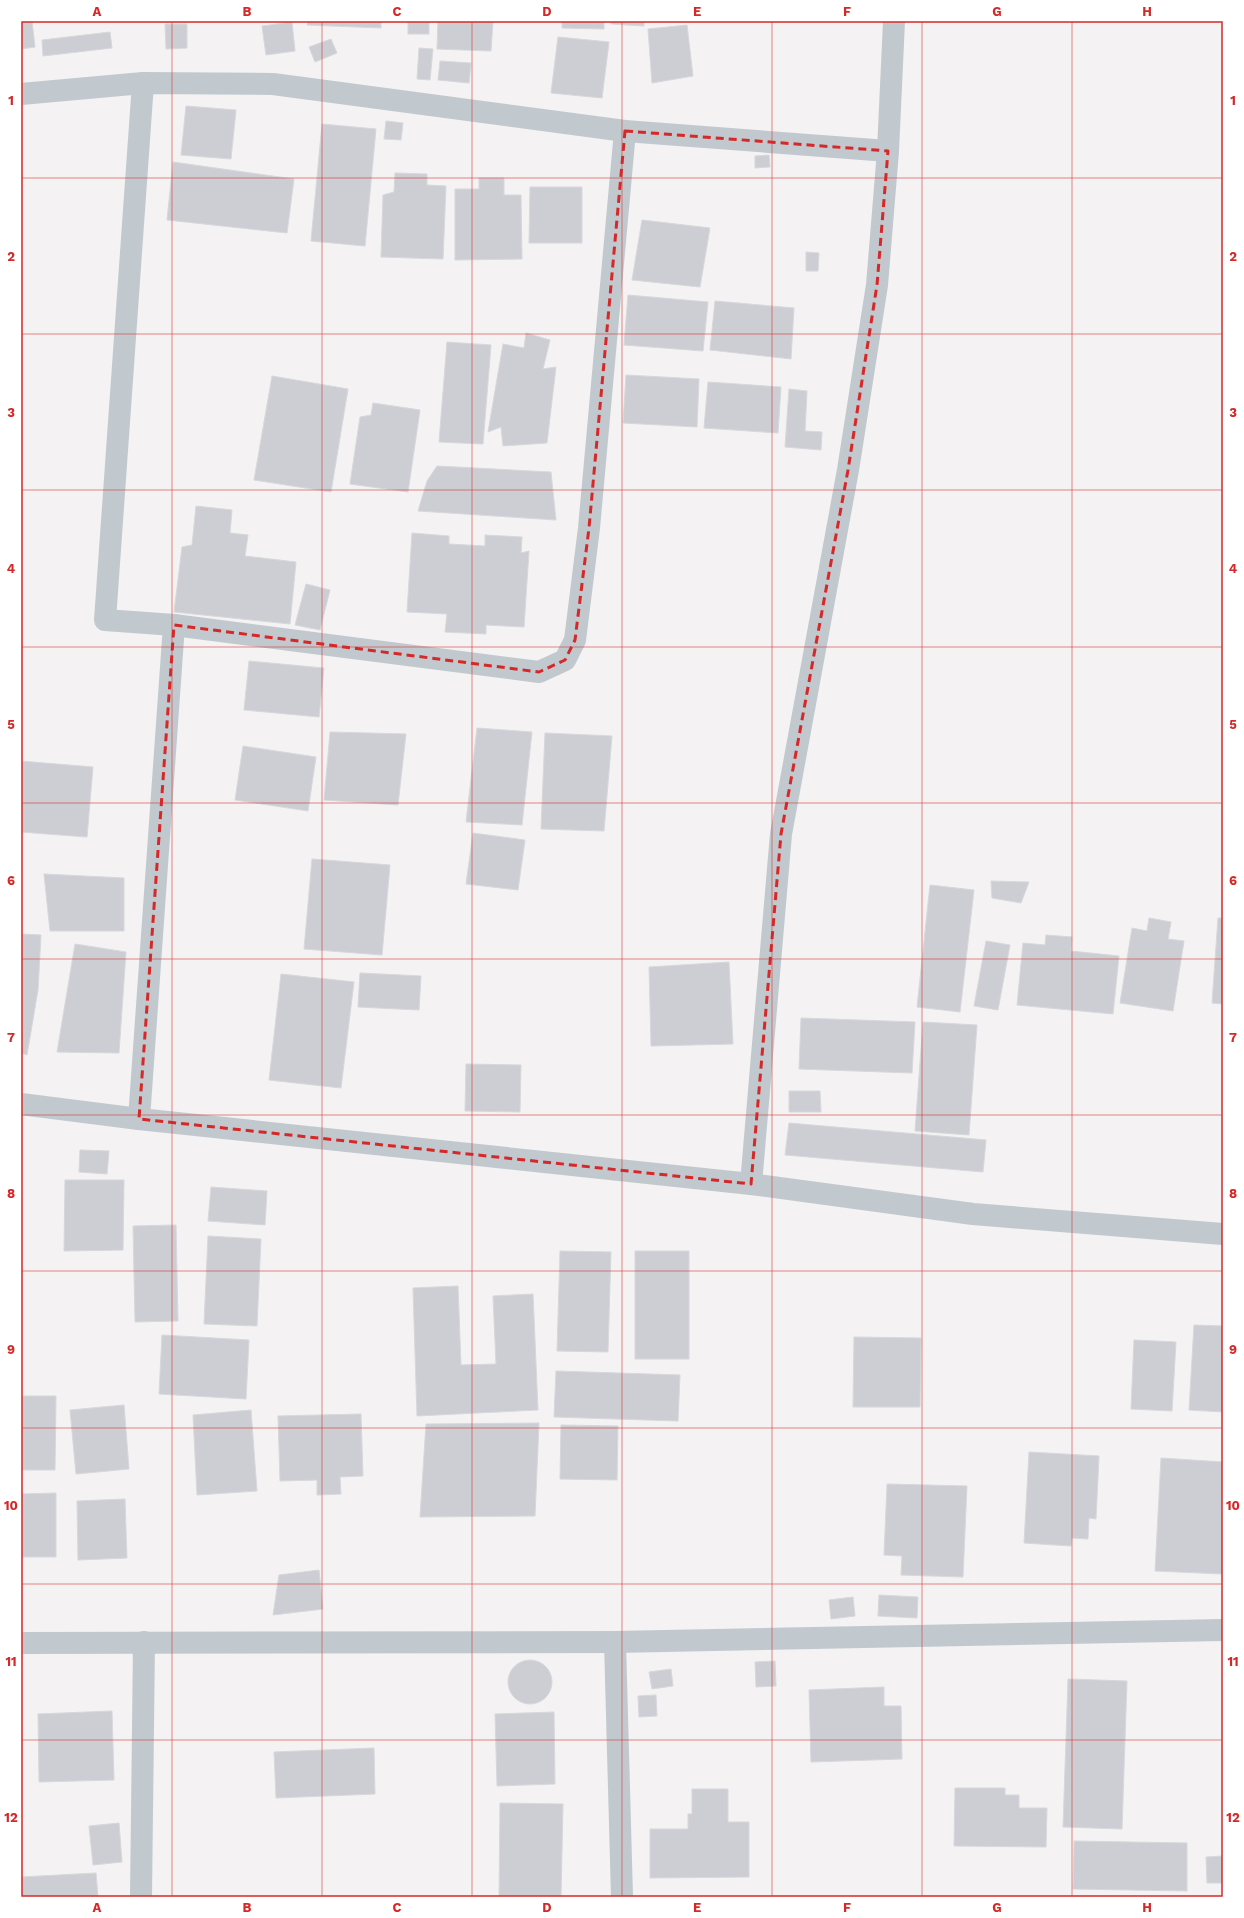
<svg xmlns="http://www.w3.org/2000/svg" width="1244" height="1918" viewBox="0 0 1244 1918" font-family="'Work Sans',sans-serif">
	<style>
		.building { fill: #ccced3; stroke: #d6d8dc }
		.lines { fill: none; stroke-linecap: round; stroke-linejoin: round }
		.minor { stroke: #c1c9cf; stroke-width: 22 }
		.marked { fill: none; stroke: #d62828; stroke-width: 3; stroke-dasharray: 8 5; stroke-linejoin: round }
		.grid { fill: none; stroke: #d62828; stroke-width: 1; stroke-opacity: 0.55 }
		.neatline { fill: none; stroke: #d62828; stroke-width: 1.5 }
		.grid-label { font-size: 13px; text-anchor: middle; font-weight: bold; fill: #d62828 }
	</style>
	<rect width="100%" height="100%" fill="#f4f2f2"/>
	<g class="building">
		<path d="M 21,21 L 32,21 L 35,47 L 21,49 Z"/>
		<path d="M 308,21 L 381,21 L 381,28 L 307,25 Z"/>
		<rect x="408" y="21" width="21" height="13"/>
		<path d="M 438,21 L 493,21 L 491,51 L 437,49 Z"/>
		<path d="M 562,21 L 604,21 L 604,29 L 562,28 Z"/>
		<path d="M 611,21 L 644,21 L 644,26 L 611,24 Z"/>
		<path d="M 292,22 L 295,51 L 266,55 L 262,26 Z"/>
		<path d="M 165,24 L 187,24 L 187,48 L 166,49 Z"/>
		<path d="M 687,25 L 693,76 L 652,83 L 648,29 Z"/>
		<path d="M 110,32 L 112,48 L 43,56 L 42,40 Z"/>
		<path d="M 558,37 L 609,42 L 602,98 L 551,93 Z"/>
		<path d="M 331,39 L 337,53 L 315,62 L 309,47 Z"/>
		<path d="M 419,48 L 433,49 L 430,80 L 417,79 Z"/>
		<path d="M 440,61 L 471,63 L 469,83 L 438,80 Z"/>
		<path d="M 186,106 L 236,110 L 231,159 L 181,155 Z"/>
		<path d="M 386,121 L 403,123 L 401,140 L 384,139 Z"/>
		<path d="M 322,124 L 376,129 L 365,246 L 311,241 Z"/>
		<path d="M 769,155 L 770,167 L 755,168 L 755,156 Z"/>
		<path d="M 173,162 L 294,179 L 287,233 L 167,220 Z"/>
		<path d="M 395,173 L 427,174 L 427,185 L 446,186 L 443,259 L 381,257 L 383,195 L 394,192 Z"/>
		<path d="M 479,178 L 504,178 L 504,195 L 521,195 L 522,259 L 455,260 L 455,189 L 479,189 Z"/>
		<path d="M 530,187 L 582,187 L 582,243 L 529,243 Z"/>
		<path d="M 642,220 L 710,228 L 700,287 L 632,280 Z"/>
		<path d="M 806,252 L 819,253 L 818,271 L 806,271 Z"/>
		<path d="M 628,295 L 708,302 L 703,351 L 624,345 Z"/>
		<path d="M 715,301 L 794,308 L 791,359 L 710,350 Z"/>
		<path d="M 526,333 L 550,340 L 543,369 L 556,367 L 547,443 L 503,446 L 501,427 L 488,432 L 503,344 L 524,348 Z"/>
		<path d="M 447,342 L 491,345 L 483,444 L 439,442 Z"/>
		<path d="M 626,375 L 699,379 L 697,427 L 623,423 Z"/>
		<path d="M 272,376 L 348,389 L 331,492 L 254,480 Z"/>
		<path d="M 708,382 L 781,387 L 778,433 L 704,428 Z"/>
		<path d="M 789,389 L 807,391 L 805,431 L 822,432 L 821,450 L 785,447 Z"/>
		<path d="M 373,403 L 420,410 L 408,492 L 350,484 L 360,417 L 371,415 Z"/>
		<path d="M 437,466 L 551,472 L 556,520 L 418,511 L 427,481 Z"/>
		<path d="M 196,506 L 232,510 L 230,533 L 248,535 L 245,556 L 296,562 L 290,624 L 174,612 L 182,547 L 192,545 Z"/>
		<path d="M 412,533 L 449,536 L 449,544 L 485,546 L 485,535 L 522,537 L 521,553 L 529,551 L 524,627 L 486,625 L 486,634 L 445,632 L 447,614 L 407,612 Z"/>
		<path d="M 306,584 L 330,590 L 320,630 L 295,625 Z"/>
		<path d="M 249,661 L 324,668 L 319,717 L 244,710 Z"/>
		<path d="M 477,728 L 532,732 L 522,825 L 466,822 Z"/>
		<path d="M 330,732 L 406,734 L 398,805 L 324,800 Z"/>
		<path d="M 545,733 L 612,736 L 604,831 L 541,829 Z"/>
		<path d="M 243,746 L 316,757 L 308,811 L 235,800 Z"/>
		<path d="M 21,761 L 93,767 L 87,837 L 21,832 Z"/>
		<path d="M 473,833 L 525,840 L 518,890 L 466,884 Z"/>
		<path d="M 312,859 L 390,865 L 382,955 L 304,949 Z"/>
		<path d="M 44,874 L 124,878 L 124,931 L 50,931 Z"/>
		<path d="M 991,881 L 1029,882 L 1021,903 L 992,898 Z"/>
		<path d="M 930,885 L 974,890 L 960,1012 L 917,1007 Z"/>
		<path d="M 1149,918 L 1171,922 L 1168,939 L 1184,941 L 1173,1011 L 1120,1003 L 1132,928 L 1147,931 Z"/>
		<path d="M 1218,918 L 1223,918 L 1223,1004 L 1212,1003 Z"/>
		<path d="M 21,934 L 41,935 L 38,990 L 27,1055 L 21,1053 Z"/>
		<path d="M 1046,935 L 1072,937 L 1071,951 L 1119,956 L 1113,1014 L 1017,1005 L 1023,943 L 1045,945 Z"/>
		<path d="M 986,941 L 1010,945 L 998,1010 L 974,1006 Z"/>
		<path d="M 75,944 L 126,952 L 119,1053 L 57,1052 Z"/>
		<path d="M 729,962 L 733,1044 L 651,1046 L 649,967 Z"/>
		<path d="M 360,973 L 421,976 L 419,1010 L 358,1007 Z"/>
		<path d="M 281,974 L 354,982 L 341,1088 L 269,1080 Z"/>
		<path d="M 801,1018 L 915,1022 L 912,1073 L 799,1069 Z"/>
		<path d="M 923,1022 L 977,1025 L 969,1135 L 915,1131 Z"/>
		<path d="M 466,1064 L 521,1065 L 520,1112 L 465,1111 Z"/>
		<path d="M 789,1091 L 820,1091 L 821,1112 L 789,1112 Z"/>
		<path d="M 789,1123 L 986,1140 L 983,1172 L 785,1155 Z"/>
		<path d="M 80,1150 L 109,1151 L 107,1174 L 79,1172 Z"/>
		<path d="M 65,1180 L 124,1180 L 123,1250 L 64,1251 Z"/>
		<path d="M 211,1187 L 267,1191 L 265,1225 L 208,1221 Z"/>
		<path d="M 176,1225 L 178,1321 L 135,1322 L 133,1226 Z"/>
		<path d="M 208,1236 L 261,1239 L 257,1326 L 204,1324 Z"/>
		<path d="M 560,1251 L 611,1252 L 608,1352 L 557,1351 Z"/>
		<rect x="635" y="1251" width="54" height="108"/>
		<path d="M 458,1286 L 461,1365 L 496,1364 L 493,1296 L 533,1294 L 538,1410 L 417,1416 L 413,1288 Z"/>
		<path d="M 1194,1325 L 1223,1326 L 1223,1412 L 1189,1410 Z"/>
		<path d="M 162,1335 L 249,1340 L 246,1399 L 159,1394 Z"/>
		<path d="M 854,1337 L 921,1338 L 920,1407 L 853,1407 Z"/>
		<path d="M 1134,1340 L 1176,1342 L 1172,1411 L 1131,1409 Z"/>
		<path d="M 556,1371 L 680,1375 L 678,1421 L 554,1417 Z"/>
		<path d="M 21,1396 L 56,1396 L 55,1470 L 21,1470 Z"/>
		<path d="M 124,1405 L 129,1469 L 76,1474 L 70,1410 Z"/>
		<path d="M 251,1410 L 257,1491 L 197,1495 L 193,1415 Z"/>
		<path d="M 361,1414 L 363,1476 L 340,1477 L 341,1494 L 317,1495 L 317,1480 L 280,1481 L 278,1416 Z"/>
		<path d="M 539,1423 L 535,1516 L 420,1517 L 426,1424 Z"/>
		<path d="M 561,1425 L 618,1426 L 617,1480 L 560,1479 Z"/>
		<path d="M 1029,1452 L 1099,1456 L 1096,1519 L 1089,1518 L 1088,1539 L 1072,1538 L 1071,1546 L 1024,1543 Z"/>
		<path d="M 1161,1458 L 1223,1462 L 1223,1574 L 1155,1571 Z"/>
		<path d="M 887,1484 L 967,1486 L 963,1577 L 901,1575 L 902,1556 L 884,1555 Z"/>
		<path d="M 56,1493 L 56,1557 L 21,1557 L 21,1494 Z"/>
		<path d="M 125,1499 L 127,1558 L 78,1560 L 77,1501 Z"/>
		<path d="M 319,1570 L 323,1609 L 273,1615 L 279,1575 Z"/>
		<path d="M 879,1595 L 918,1597 L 917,1618 L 878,1616 Z"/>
		<path d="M 853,1597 L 855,1616 L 831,1619 L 829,1600 Z"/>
		<circle cx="530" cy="1682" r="22"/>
		<path d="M 775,1661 L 776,1686 L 756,1687 L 755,1662 Z"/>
		<path d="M 671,1669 L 673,1686 L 652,1689 L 649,1672 Z"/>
		<path d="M 1068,1679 L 1127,1681 L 1122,1829 L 1063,1827 Z"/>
		<path d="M 884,1687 L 884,1706 L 901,1706 L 902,1759 L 811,1762 L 809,1690 Z"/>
		<path d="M 656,1695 L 657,1716 L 639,1717 L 638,1696 Z"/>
		<path d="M 112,1711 L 114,1780 L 39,1782 L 38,1714 Z"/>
		<path d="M 554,1712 L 555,1784 L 497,1786 L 495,1714 Z"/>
		<path d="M 374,1748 L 375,1794 L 276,1798 L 274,1752 Z"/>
		<path d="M 955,1788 L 1005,1788 L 1005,1795 L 1019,1795 L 1019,1808 L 1047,1808 L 1046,1847 L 954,1846 Z"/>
		<path d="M 692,1789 L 728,1789 L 728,1822 L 749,1822 L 749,1877 L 650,1878 L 650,1829 L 688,1829 L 688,1814 L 692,1814 Z"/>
		<path d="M 500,1803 L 563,1804 L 561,1897 L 499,1897 Z"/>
		<path d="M 119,1823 L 122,1862 L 93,1865 L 89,1826 Z"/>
		<path d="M 1074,1841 L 1187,1843 L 1187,1891 L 1073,1889 Z"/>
		<path d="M 1223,1856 L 1223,1883 L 1207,1883 L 1206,1857 Z"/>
		<path d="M 96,1873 L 98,1897 L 21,1897 L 21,1877 Z"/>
	</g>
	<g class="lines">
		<g class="minor">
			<path d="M 21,94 L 143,83 L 273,84 L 625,131 L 888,151"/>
			<path d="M 174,625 L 539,672 L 565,660 L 575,640 L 589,528 L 625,131"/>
			<path d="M 21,1104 L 139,1119 L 751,1184 L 973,1214 L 1223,1234"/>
			<path d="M 139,1119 L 174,625 L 105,620 L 143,83"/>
			<path d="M 751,1184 L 781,834 L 848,470 L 877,285 L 888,151 L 894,21"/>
			<path d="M 615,1642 L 622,1897"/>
			<path d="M 21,1643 L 615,1642 L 1223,1630"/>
			<path d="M 141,1897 L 144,1642"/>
		</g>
	</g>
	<path class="marked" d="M 625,131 L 888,151 L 877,285 L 848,470 L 781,834 L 751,1184 L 139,1119 L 174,625 L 539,672 L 565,660 L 575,640 L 589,528 Z"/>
	<path class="grid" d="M 172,21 L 172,1897M 322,21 L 322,1897M 472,21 L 472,1897M 622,21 L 622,1897M 772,21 L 772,1897M 922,21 L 922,1897M 1072,21 L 1072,1897M 21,178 L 1223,178M 21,334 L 1223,334M 21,490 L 1223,490M 21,647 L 1223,647M 21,803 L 1223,803M 21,959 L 1223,959M 21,1115 L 1223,1115M 21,1271 L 1223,1271M 21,1428 L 1223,1428M 21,1584 L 1223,1584M 21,1740 L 1223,1740"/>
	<rect width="1244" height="1918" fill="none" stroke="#ffffff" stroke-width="44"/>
	<rect x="22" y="22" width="1200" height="1874" class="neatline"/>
	<g class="grid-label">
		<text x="97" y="16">A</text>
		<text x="247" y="16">B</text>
		<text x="397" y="16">C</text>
		<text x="547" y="16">D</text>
		<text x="697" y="16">E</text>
		<text x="847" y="16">F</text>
		<text x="997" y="16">G</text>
		<text x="1147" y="16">H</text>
		<text x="11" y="105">1</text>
		<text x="1233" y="105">1</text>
		<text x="11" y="261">2</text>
		<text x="1233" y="261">2</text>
		<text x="11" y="417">3</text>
		<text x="1233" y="417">3</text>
		<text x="11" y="573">4</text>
		<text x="1233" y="573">4</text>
		<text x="11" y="729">5</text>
		<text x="1233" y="729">5</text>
		<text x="11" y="885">6</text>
		<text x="1233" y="885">6</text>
		<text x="11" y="1042">7</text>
		<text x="1233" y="1042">7</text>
		<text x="11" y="1198">8</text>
		<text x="1233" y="1198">8</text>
		<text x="11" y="1354">9</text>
		<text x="1233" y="1354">9</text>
		<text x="11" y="1510">10</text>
		<text x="1233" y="1510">10</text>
		<text x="11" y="1666">11</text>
		<text x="1233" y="1666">11</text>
		<text x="11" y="1822">12</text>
		<text x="1233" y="1822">12</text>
		<text x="97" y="1912">A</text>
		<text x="247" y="1912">B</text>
		<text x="397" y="1912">C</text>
		<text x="547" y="1912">D</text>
		<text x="697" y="1912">E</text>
		<text x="847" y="1912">F</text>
		<text x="997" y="1912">G</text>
		<text x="1147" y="1912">H</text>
	</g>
</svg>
